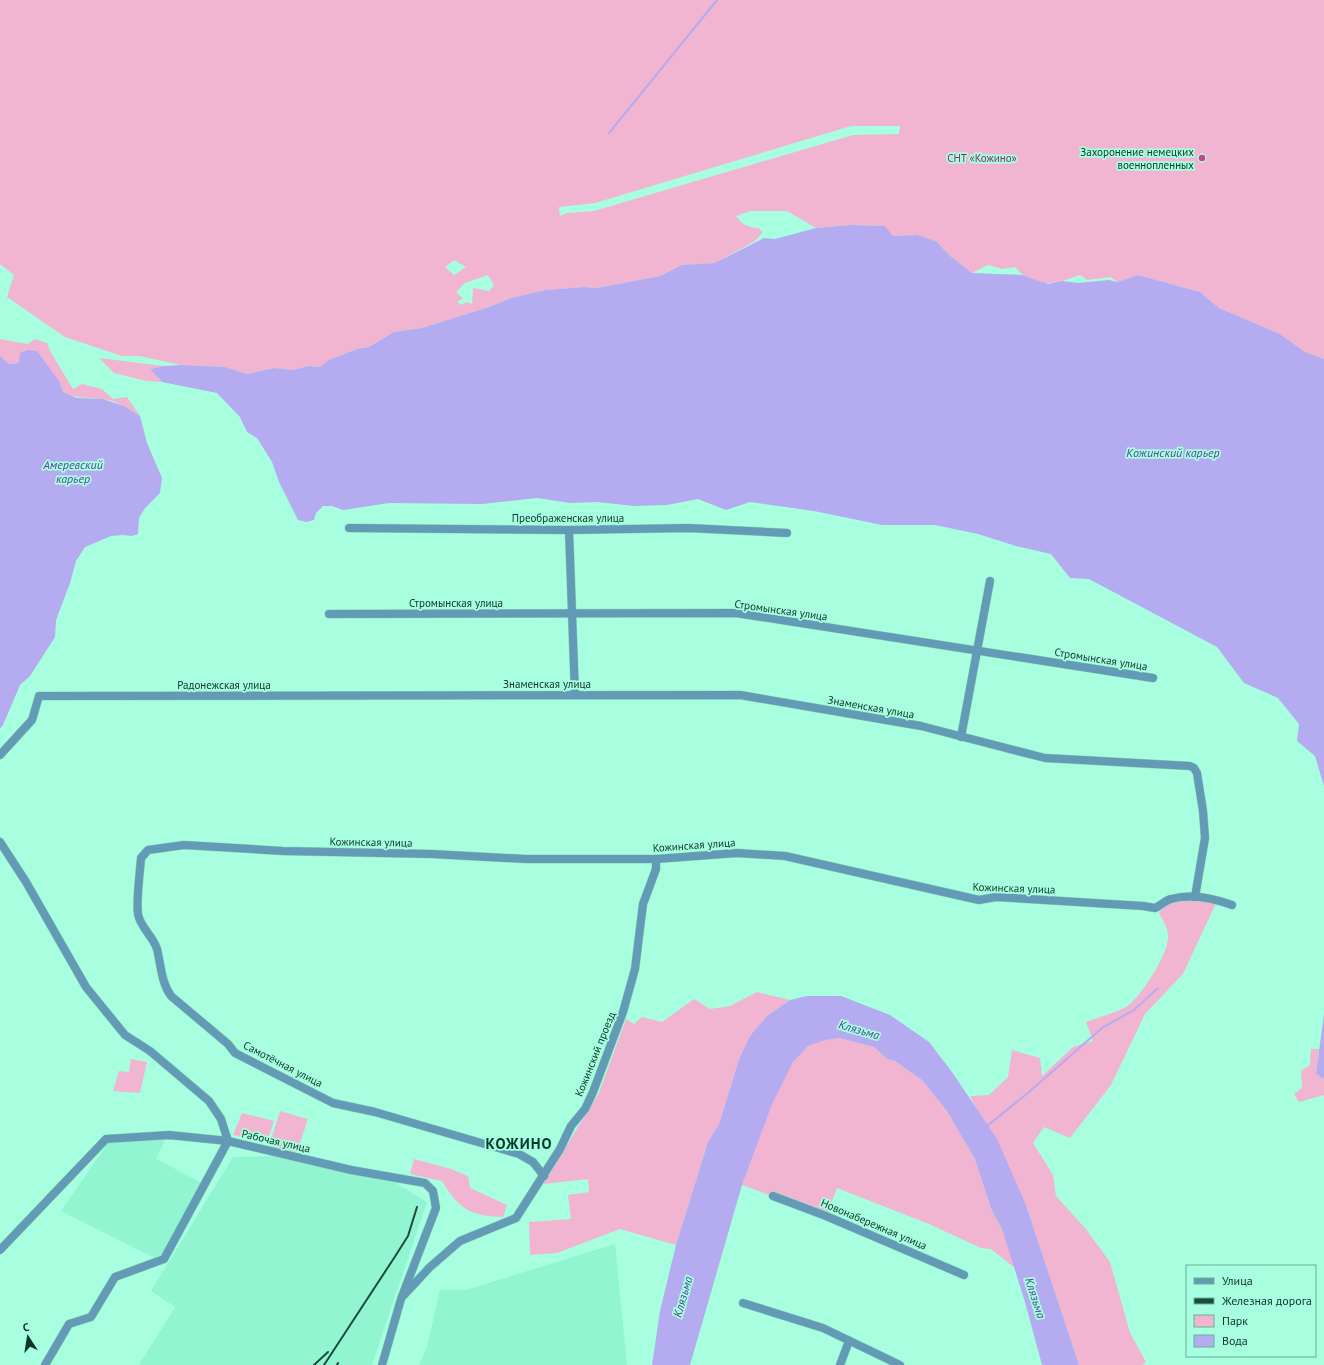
<svg xmlns="http://www.w3.org/2000/svg" width="1324" height="1365" viewBox="0 0 1324 1365" font-family="'PT Sans',sans-serif">
	<style>
		.built { fill: #91f5d2 }
		.green { fill: #f1b5d1; fill-rule: evenodd }
		.water { fill: #b4abf0 }
		.lines { fill: none; stroke-linecap: round; stroke-linejoin: round }
		.stream { stroke: #b4abf0; stroke-width: 2 }
		.minor-casing { stroke: #8cdbbe; stroke-width: 9 }
		.minor { stroke: #639bb6; stroke-width: 8 }
		.rail { stroke: #1f4b3d; stroke-width: 2 }
		.poi-dot { fill: #c8468e; stroke: #a7ffdf; stroke-width: 1.5 }
		.labels { text-anchor: middle; stroke-width: 3.5; stroke-linejoin: round; paint-order: stroke }
		.poi-label { font-size: 11px; fill: #0f352a; stroke: #a7ffdf; text-anchor: end }
		.park-label { font-size: 11px; fill: #86305f; stroke: #a7ffdf }
		.street-label { font-size: 11px; fill: #0f352a; stroke: #a7ffdf }
		.water-label { font-size: 12px; font-style: italic; fill: #574698; stroke: #a7ffdf }
		.district-label { font-size: 15px; font-weight: bold; letter-spacing: 1px; fill: #05392b; stroke: #a7ffdf }
	</style>
	<rect width="100%" height="100%" fill="#a7ffdf"/>
	<g class="built">
		<path d="M 166,1138 L 156,1159 L 202,1183 L 163,1253 L 155,1258 L 61,1211 L 108,1143 Z"/>
		<path d="M 275,1156 L 394,1182 L 427,1202 L 372,1365 L 139,1365 L 175,1307 L 151,1291 L 233,1157 Z"/>
		<path d="M 615,1244 L 627,1365 L 419,1365 L 427,1347 L 440,1290 L 466,1290 Z"/>
	</g>
	<g class="green">
		<path d="M 0,0 L 1324,0 L 1324,359 L 1305,352 L 1280,334 L 1219,308 L 1200,292 L 1138,275 L 1117,282 L 1111,277 L 1087,280 L 1080,275 C 1056,284 1034,290 1015,267 L 1002,269 L 988,265 L 972,273 L 949,255 L 936,241 L 917,235 L 892,236 L 885,226 L 850,225 L 816,228 L 787,211 L 750,211 L 736,216 C 741,224 749,228 758,228 L 763,232 L 755,241 L 715,263 L 682,265 L 660,276 L 597,288 L 584,287 L 546,290 L 511,298 L 489,307 L 422,328 L 394,332 L 369,347 L 357,349 L 329,360 L 320,367 L 309,366 L 292,370 L 274,368 L 247,374 L 225,367 L 181,365 L 140,356 L 122,356 L 65,337 L 7,297 L 14,275 L 0,264 ZM 851,126 L 900,126 L 899,134 L 853,135 L 594,211 L 567,213 L 560,216 L 559,207 L 595,203 ZM 454,260 L 466,267 L 454,275 L 445,267 ZM 488,275 L 494,285 L 489,291 L 473,288 L 472,304 L 466,302 L 461,305 L 457,302 L 463,298 L 456,292 L 465,283 Z"/>
		<path d="M 0,339 L 28,344 L 35,339 L 47,343 L 50,351 L 73,389 L 82,384 L 102,389 L 113,399 L 127,397 L 140,416 C 129,409 116,400 103,399 C 84,397 82,400 63,392 L 59,381 L 28,350 L 21,353 L 19,363 L 9,364 L 0,356 Z"/>
		<path d="M 99,358 L 164,366 L 150,369 L 162,382 L 146,381 L 114,373 Z"/>
		<path d="M 1197,899 L 1216,903 L 1183,974 L 1145,1014 L 1111,1085 L 1070,1138 L 1044,1127 L 1033,1143 L 1053,1175 L 1056,1196 L 1085,1228 L 1110,1262 L 1130,1333 L 1146,1362 L 1142,1365 L 1079,1365 L 1026,1205 L 970,1096 L 989,1095 L 1008,1077 L 1012,1050 L 1040,1058 L 1042,1076 L 1073,1047 L 1093,1041 L 1086,1022 C 1096,1018 1122,1011 1129,1005 C 1143,993 1166,957 1168,939 C 1169,929 1163,921 1159,913 C 1166,901 1185,901 1197,899 Z"/>
		<path d="M 757,992 L 790,1000 L 767,1016 L 739,1060 L 719,1124 L 708,1142 L 676,1245 L 620,1229 L 557,1253 L 530,1255 L 529,1222 L 571,1219 L 568,1195 L 589,1192 L 588,1179 L 543,1184 L 599,1093 L 626,1019 L 634,1024 L 642,1017 L 662,1022 L 694,999 L 710,1009 L 730,1006 Z"/>
		<path d="M 839,1038 L 874,1047 L 887,1059 L 895,1061 L 922,1080 L 947,1111 L 975,1159 L 992,1211 L 1002,1229 L 1015,1268 L 991,1249 L 981,1248 L 929,1224 L 837,1188 L 826,1216 L 742,1185 C 756,1148 777,1071 807,1047 C 815,1040 829,1039 839,1038 Z"/>
		<path d="M 1311,1049 L 1319,1049 L 1316,1074 L 1324,1079 L 1324,1095 L 1299,1102 L 1294,1094 L 1302,1088 L 1301,1071 L 1310,1065 Z"/>
		<path d="M 131,1059 L 147,1062 L 140,1093 L 113,1091 L 119,1071 L 129,1072 Z"/>
		<path d="M 280,1111 L 308,1119 L 297,1152 L 269,1146 Z"/>
		<path d="M 242,1113 L 274,1121 L 267,1142 L 233,1135 Z"/>
		<path d="M 414,1159 L 451,1169 L 468,1176 L 470,1188 L 507,1205 L 503,1217 C 470,1216 459,1209 442,1181 L 410,1174 Z"/>
	</g>
	<g class="water">
		<path d="M 850,225 L 885,226 L 893,236 L 917,235 L 936,241 L 949,255 L 972,273 L 1022,275 L 1048,284 L 1062,281 L 1078,283 L 1109,280 L 1117,282 L 1138,275 L 1200,292 L 1219,308 L 1280,334 L 1305,352 L 1324,359 L 1324,786 L 1315,756 L 1297,741 L 1299,724 L 1278,698 L 1244,683 L 1217,647 L 1089,579 L 1070,578 L 1051,554 L 1016,546 L 978,534 L 935,525 L 882,525 L 814,511 L 750,502 L 726,510 L 698,499 L 667,505 L 634,506 L 597,502 L 570,503 L 537,498 L 482,504 L 389,503 L 343,510 L 332,506 L 323,506 L 316,513 L 314,520 L 306,522 L 298,520 L 279,482 L 272,462 L 257,438 L 247,432 L 240,417 L 217,393 L 162,382 L 150,369 L 164,366 L 181,365 L 225,367 L 247,374 L 274,368 L 292,370 L 309,366 L 320,367 L 329,360 L 357,349 L 369,347 L 394,332 L 422,328 L 489,307 L 511,298 L 546,290 L 584,287 L 597,288 L 660,276 L 682,265 L 715,263 L 764,238 L 775,239 L 816,228 Z"/>
		<path d="M 28,350 L 37,351 L 59,381 L 63,392 L 77,398 L 103,399 L 124,406 L 140,416 L 147,443 L 162,478 L 160,493 L 145,508 L 139,518 L 138,534 L 132,536 L 123,535 L 111,536 L 85,547 L 76,561 L 70,583 L 56,620 L 55,637 L 30,676 L 20,685 L 3,725 L 0,729 L 0,356 L 9,364 L 19,363 L 20,353 Z"/>
		<path d="M 807,996 L 841,996 L 890,1015 L 929,1042 L 952,1072 L 997,1139 L 1026,1205 L 1079,1365 L 1042,1365 L 1025,1302 L 1002,1229 L 992,1211 L 975,1159 L 947,1111 L 922,1080 L 895,1061 L 887,1059 L 874,1047 L 839,1038 L 825,1040 L 808,1046 L 793,1062 L 772,1104 L 742,1185 L 690,1365 L 652,1365 L 660,1311 L 676,1245 L 708,1142 L 719,1124 L 739,1060 L 750,1036 L 767,1016 L 790,1000 Z"/>
		<path d="M 1324,1014 L 1324,1079 L 1316,1074 Z"/>
	</g>
	<g class="lines">
		<g class="stream">
			<path d="M 609,133 L 717,0"/>
			<path d="M 987,1126 L 1029,1092 L 1102,1028 L 1134,1010 L 1158,988"/>
		</g>
		<defs>
			<g id="minor">
				<path d="M 349,528 L 569,530 L 688,528 L 787,533"/>
				<path d="M 569,530 L 575,695"/>
				<path d="M 329,614 L 736,613 L 1153,678"/>
				<path d="M 961,737 L 990,581"/>
				<path d="M 0,755 L 32,720 L 39,696 L 740,695 L 921,726 L 1045,758 L 1190,766 L 1194,768 L 1197,773 L 1203,811 L 1205,838 L 1195,897"/>
				<path d="M 0,842 L 26,882 L 86,987 L 125,1035 L 150,1051 L 209,1101 L 221,1119 L 228,1141"/>
				<path d="M 544,1176 L 533,1162 L 519,1154 L 375,1112 L 333,1103 L 235,1053 L 228,1044 L 171,996 C 161,982 161,965 157,949 C 153,936 140,927 138,914 C 136,900 140,873 141,858 L 148,850 L 184,845 L 283,851 L 432,854 L 526,859 L 656,859 L 737,853 L 785,856 L 979,900 L 996,897 L 1143,906 L 1155,908 C 1160,906 1166,900 1171,899 C 1192,893 1213,898 1232,905"/>
				<path d="M 773,1196 L 826,1216 L 964,1275"/>
				<path d="M 0,1250 L 106,1139 L 169,1135 L 228,1141 L 351,1170 L 425,1183 L 433,1191 L 436,1208 L 401,1299 L 382,1365"/>
				<path d="M 404,1295 L 430,1267 L 460,1241 L 516,1218 L 560,1149 L 571,1126 L 585,1109 L 593,1092 L 623,1012 L 635,969 L 643,904 L 656,869 L 656,859"/>
				<path d="M 743,1303 L 823,1328 L 900,1365"/>
				<path d="M 45,1365 L 69,1324 L 91,1317 L 115,1277 L 164,1259 L 228,1141"/>
				<path d="M 840,1365 L 849,1341"/>
			</g>
		</defs>
		<use href="#minor" class="minor-casing"/>
		<use href="#minor" class="minor"/>
		<g class="rail">
			<path d="M 314,1365 L 328,1352"/>
			<path d="M 324,1365 L 396,1255 L 408,1236 L 417,1207"/>
			<path d="M 337,1365 L 338,1363"/>
		</g>
	</g>
	<circle class="poi-dot" cx="1202" cy="158" r="4"/>
	<g class="labels">
		<g class="poi-label">
			<text x="1194" y="156">Захоронение немецких<tspan x="1194" dy="13">военнопленных</tspan></text>
		</g>
		<g class="park-label">
			<text x="982" y="162">СНТ «Кожино»</text>
		</g>
		<g class="street-label">
			<text x="568" y="522">Преображенская улица</text>
			<text x="456" y="607">Стромынская улица</text>
			<text transform="translate(781 610) rotate(8)" y="4">Стромынская улица</text>
			<text transform="translate(1101 659) rotate(9)" y="4">Стромынская улица</text>
			<text x="547" y="688">Знаменская улица</text>
			<text x="224" y="689">Радонежская улица</text>
			<text transform="translate(871 707) rotate(10)" y="4">Знаменская улица</text>
			<text transform="translate(371 842) rotate(1)" y="4">Кожинская улица</text>
			<text transform="translate(694 845) rotate(-4)" y="4">Кожинская улица</text>
			<text transform="translate(1014 888) rotate(2)" y="4">Кожинская улица</text>
			<text transform="translate(595 1054) rotate(-68)" y="4">Кожинский проезд</text>
			<text transform="translate(283 1064) rotate(27)" y="4">Самотёчная улица</text>
			<text transform="translate(276 1141) rotate(13)" y="4">Рабочая улица</text>
			<text transform="translate(874 1224) rotate(23)" y="4">Новонабережная улица</text>
		</g>
		<g class="water-label">
			<text x="1173" y="457">Кожинский карьер</text>
			<text x="73" y="469">Амеревский<tspan x="73" dy="14">карьер</tspan></text>
			<text transform="translate(859 1030) rotate(16)" y="4">Клязьма</text>
			<text transform="translate(683 1297) rotate(-74)" y="4">Клязьма</text>
			<text transform="translate(1035 1298) rotate(72)" y="4">Клязьма</text>
		</g>
		<g class="district-label">
			<text x="519" y="1149">КОЖИНО</text>
		</g>
	</g>
	<rect x="1186" y="1265" width="130" height="92" fill="#a7ffdf" stroke="#6aae97"/>
	<rect x="1194" y="1278" width="20" height="6" fill="#639bb6" stroke="#6aae97"/>
	<text x="1222" y="1285" font-size="12" fill="#0f352a">Улица</text>
	<rect x="1194" y="1298" width="20" height="6" fill="#1f4b3d" stroke="#6aae97"/>
	<text x="1222" y="1305" font-size="12" fill="#0f352a">Железная дорога</text>
	<rect x="1194" y="1315" width="20" height="12" fill="#f1b5d1" stroke="#6aae97"/>
	<text x="1222" y="1325" font-size="12" fill="#0f352a">Парк</text>
	<rect x="1194" y="1335" width="20" height="12" fill="#b4abf0" stroke="#6aae97"/>
	<text x="1222" y="1345" font-size="12" fill="#0f352a">Вода</text>
	<g transform="translate(28 1337) rotate(348)" stroke="#a7ffdf" stroke-width="3" paint-order="stroke">
	<path d="M0-3L7 15L0 10L-7 15Z" fill="#0f352a"/>
	<text y="-6" font-size="11" font-weight="bold" text-anchor="middle" fill="#0f352a">С</text>
	</g>
</svg>
